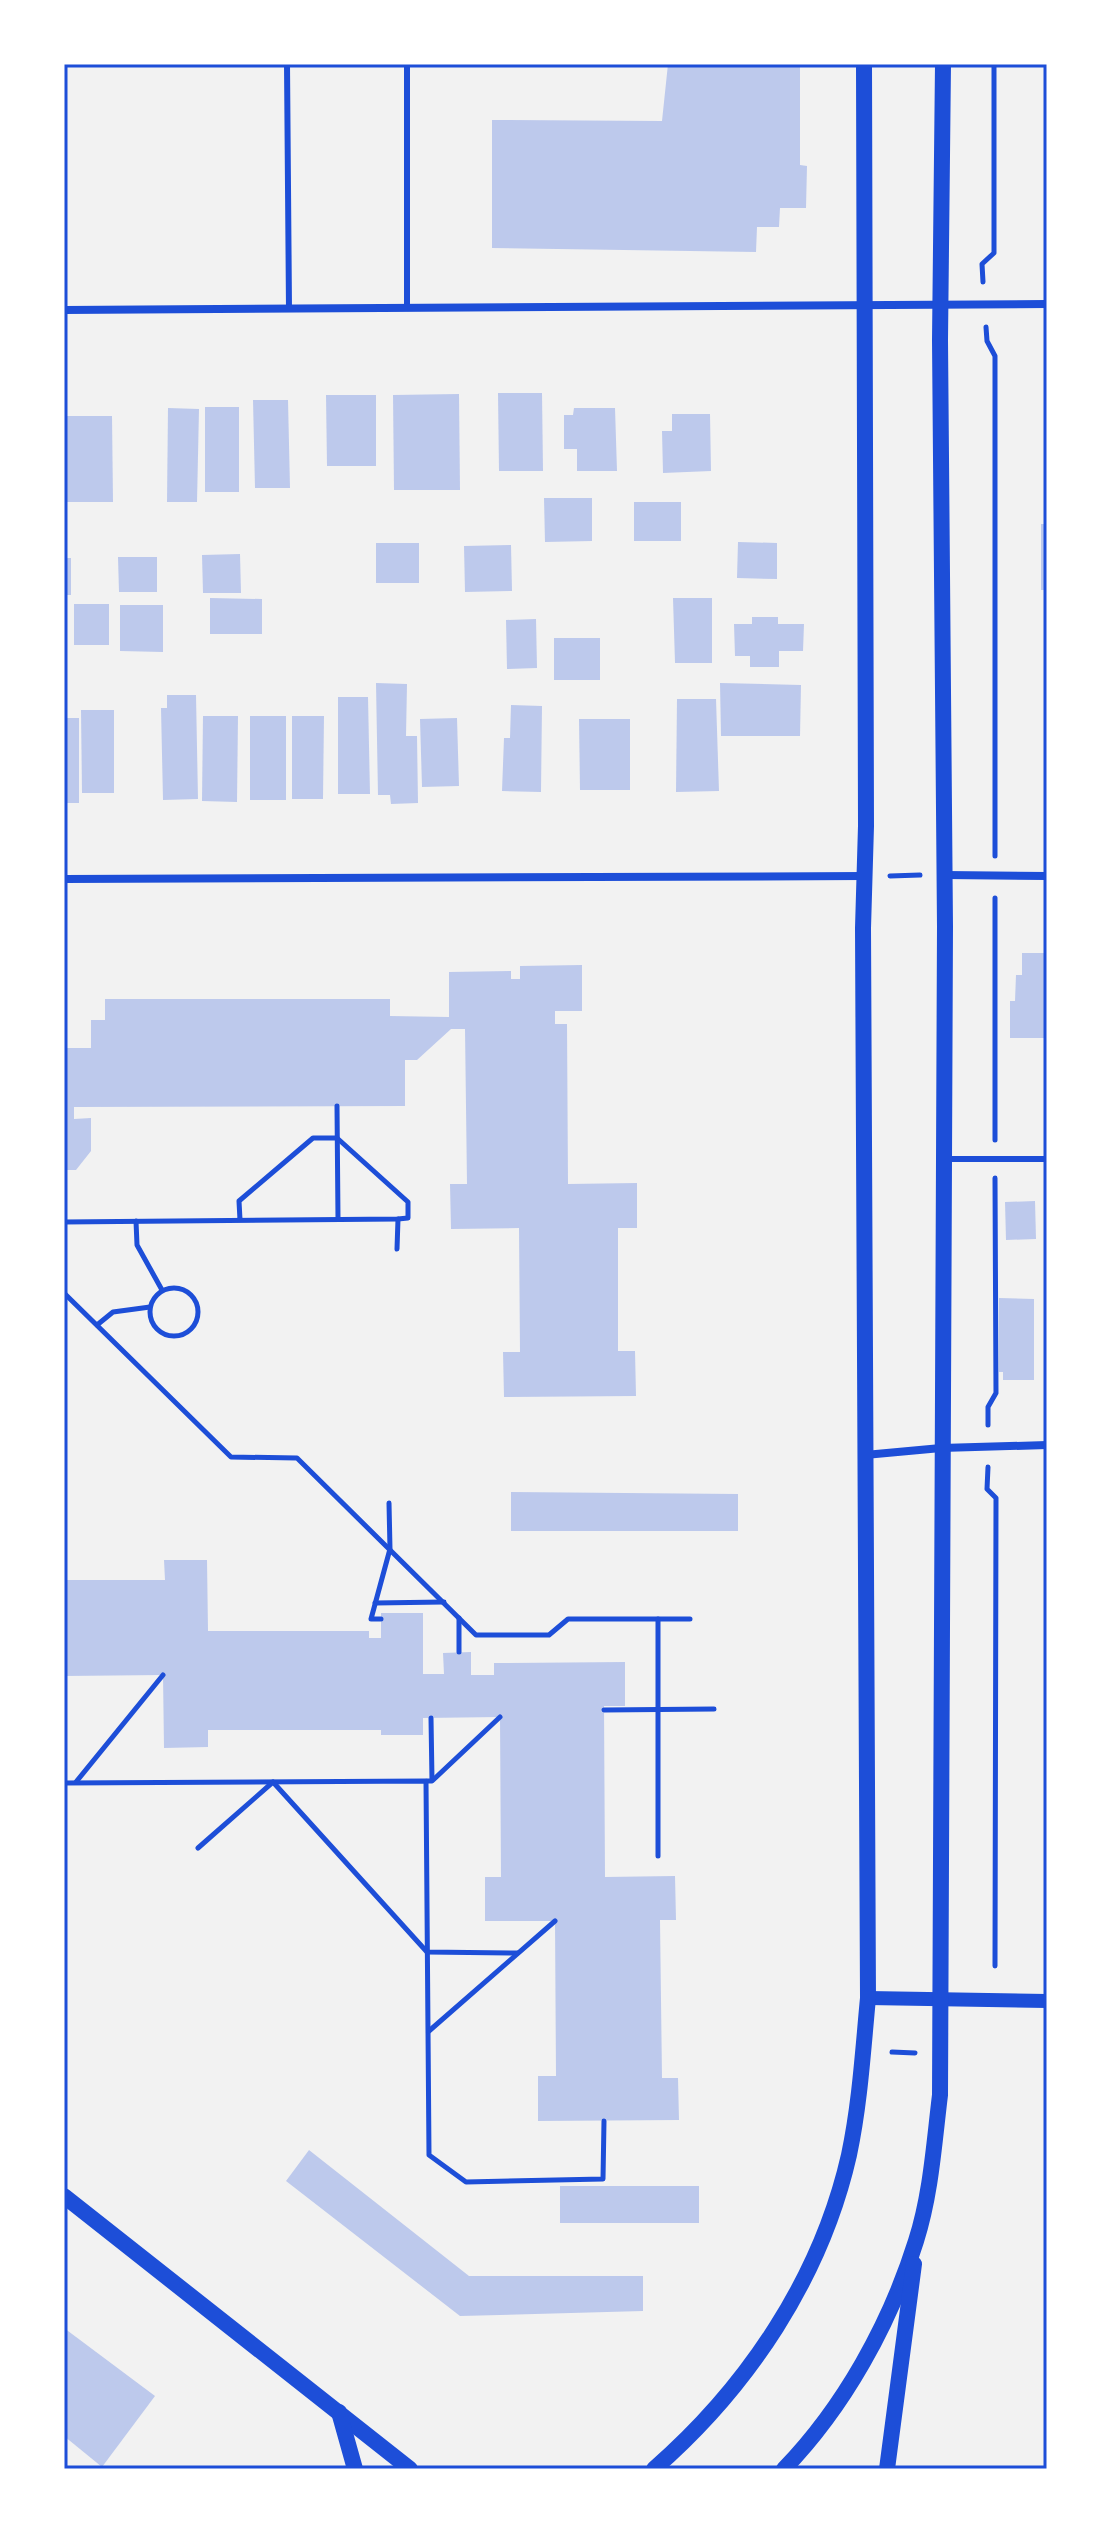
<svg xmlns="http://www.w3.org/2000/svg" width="1111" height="2533" viewBox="0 0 1111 2533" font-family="'DM Sans',sans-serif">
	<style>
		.building { fill: #bdc9ec }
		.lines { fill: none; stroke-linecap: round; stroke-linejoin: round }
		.path { stroke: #1d4ed8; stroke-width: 5 }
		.service { stroke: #1d4ed8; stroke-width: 6 }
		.minor { stroke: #1d4ed8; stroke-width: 8 }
		.tertiary { stroke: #1d4ed8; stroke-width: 14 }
		.secondary { stroke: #1d4ed8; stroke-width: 16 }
		.neatline { fill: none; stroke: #1d4ed8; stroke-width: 3 }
	</style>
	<rect width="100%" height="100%" fill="#f2f2f2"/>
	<g class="building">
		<path d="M 668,64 L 800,64 L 800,165 L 807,166 L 806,208 L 780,208 L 779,227 L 757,227 L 756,252 L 492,248 L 492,120 L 662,121 Z"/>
		<path d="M 498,393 L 542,393 L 543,471 L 499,471 Z"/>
		<path d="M 459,394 L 460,490 L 394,490 L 393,395 Z"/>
		<path d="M 326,395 L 376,395 L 376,466 L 327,466 Z"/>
		<path d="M 253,400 L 288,400 L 290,488 L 255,488 Z"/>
		<rect x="205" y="407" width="34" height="85"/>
		<path d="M 168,408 L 199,409 L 197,502 L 167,502 Z"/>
		<path d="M 574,408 L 615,408 L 617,471 L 577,471 L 577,449 L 564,449 L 564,415 L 573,415 Z"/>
		<path d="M 672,414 L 710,414 L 711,471 L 663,473 L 662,431 L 672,431 Z"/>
		<path d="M 64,416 L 112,416 L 113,502 L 64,502 Z"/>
		<path d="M 544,498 L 592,498 L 592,541 L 545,542 Z"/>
		<rect x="634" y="502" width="47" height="39"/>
		<rect x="1041" y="524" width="6" height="66"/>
		<path d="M 738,542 L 777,543 L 777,579 L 737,578 Z"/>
		<rect x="376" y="543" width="43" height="40"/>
		<path d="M 511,545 L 512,591 L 465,592 L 464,546 Z"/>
		<path d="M 240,554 L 241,593 L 203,593 L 202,555 Z"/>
		<path d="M 118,557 L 157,557 L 157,592 L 119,592 Z"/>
		<rect x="64" y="558" width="7" height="37"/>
		<path d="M 210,598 L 262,599 L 262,634 L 210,634 Z"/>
		<path d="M 673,598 L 712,598 L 712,663 L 675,663 Z"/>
		<rect x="74" y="604" width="35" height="41"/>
		<path d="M 120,605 L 163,605 L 163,652 L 120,651 Z"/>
		<path d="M 752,617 L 778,617 L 778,624 L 804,624 L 803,651 L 779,651 L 779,667 L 750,667 L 750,656 L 735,656 L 734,624 L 752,624 Z"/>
		<path d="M 536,619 L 537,668 L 507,669 L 506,620 Z"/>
		<rect x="554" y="638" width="46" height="42"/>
		<path d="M 376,683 L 407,684 L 406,736 L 417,736 L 418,803 L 391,804 L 390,795 L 378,795 Z"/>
		<path d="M 720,683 L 801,685 L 800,736 L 721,736 Z"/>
		<path d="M 167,695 L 196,695 L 198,799 L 163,800 L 161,708 L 167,708 Z"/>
		<path d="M 338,697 L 368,697 L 370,794 L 338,794 Z"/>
		<path d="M 677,699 L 716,699 L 719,791 L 676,792 Z"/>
		<path d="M 511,705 L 542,706 L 541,792 L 502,791 L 504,738 L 510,738 Z"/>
		<path d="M 81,710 L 114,710 L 114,793 L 82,793 Z"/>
		<path d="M 203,716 L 238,716 L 237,802 L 202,801 Z"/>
		<rect x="250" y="716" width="36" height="84"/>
		<path d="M 292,716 L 324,716 L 323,799 L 292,799 Z"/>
		<rect x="64" y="718" width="15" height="85"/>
		<path d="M 457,718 L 459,786 L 422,787 L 420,719 Z"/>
		<path d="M 579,719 L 630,719 L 630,790 L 580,790 Z"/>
		<path d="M 1022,953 L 1047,953 L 1047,1038 L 1010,1038 L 1010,1001 L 1015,1001 L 1016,975 L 1022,975 Z"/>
		<path d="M 582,965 L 582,1011 L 555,1011 L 555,1024 L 567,1024 L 568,1184 L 637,1183 L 637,1228 L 618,1228 L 618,1351 L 635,1351 L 636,1396 L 504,1397 L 503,1352 L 520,1352 L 519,1228 L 451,1229 L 450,1184 L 467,1184 L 465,1029 L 451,1029 L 417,1060 L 405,1060 L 405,1106 L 74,1107 L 74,1119 L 91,1118 L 91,1151 L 76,1170 L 64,1170 L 64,1048 L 91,1048 L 91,1020 L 105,1020 L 105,999 L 390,999 L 390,1016 L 449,1017 L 449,972 L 511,971 L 511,979 L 520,979 L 520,966 Z"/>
		<path d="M 1035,1201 L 1036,1239 L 1006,1240 L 1005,1202 Z"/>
		<path d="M 999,1298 L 1034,1299 L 1034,1380 L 1003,1380 L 1003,1372 L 999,1372 Z"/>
		<path d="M 511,1492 L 738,1494 L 738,1531 L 511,1531 Z"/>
		<path d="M 164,1560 L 207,1560 L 208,1631 L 369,1631 L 369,1638 L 381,1638 L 381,1613 L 423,1613 L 423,1674 L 444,1674 L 443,1653 L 471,1652 L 471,1675 L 494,1675 L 494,1663 L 625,1662 L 625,1706 L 604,1706 L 605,1877 L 675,1876 L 676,1920 L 660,1920 L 662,2078 L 678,2078 L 679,2120 L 538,2121 L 538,2076 L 556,2076 L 555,1921 L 485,1921 L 485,1877 L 501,1877 L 500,1717 L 423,1718 L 423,1735 L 381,1735 L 381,1730 L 208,1730 L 208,1747 L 164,1748 L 163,1675 L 64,1676 L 64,1580 L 165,1580 Z"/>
		<path d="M 309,2150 L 469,2276 L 643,2276 L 643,2311 L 460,2316 L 286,2181 Z"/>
		<rect x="560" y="2186" width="139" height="37"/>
		<path d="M 64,2328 L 155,2396 L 102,2467 L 64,2436 Z"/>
	</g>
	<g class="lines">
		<g class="path">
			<path d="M 983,282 L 982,264 L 994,253 L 994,64"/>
			<path d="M 986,327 L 987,341 L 995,356 L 995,856"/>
			<path d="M 890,876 L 920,875"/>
			<path d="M 995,898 L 995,1140"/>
			<path d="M 337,1106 L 338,1219"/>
			<path d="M 136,1221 L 137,1245 L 162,1290"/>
			<path d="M 64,1222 L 398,1219 L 408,1218 L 408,1202 L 337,1138 L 313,1138 L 239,1201 L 240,1220"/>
			<path d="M 397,1249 L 398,1219"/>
			<circle cx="174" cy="1312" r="24"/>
			<path d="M 64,1293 L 231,1457 L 297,1458 L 476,1635 L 549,1635 L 568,1619 L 690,1619"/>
			<path d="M 97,1325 L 113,1312 L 150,1307"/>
			<path d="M 988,1425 L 988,1407 L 996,1393 L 995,1178"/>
			<path d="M 988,1467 L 987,1489 L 996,1498 L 995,1966"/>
			<path d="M 375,1603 L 444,1602"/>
			<path d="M 381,1619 L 371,1619 L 390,1549 L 389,1503"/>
			<path d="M 658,1619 L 658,1856"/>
			<path d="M 459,1652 L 459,1618"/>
			<path d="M 604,1710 L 714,1709"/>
			<path d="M 431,1718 L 432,1780"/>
			<path d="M 427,1781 L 432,1781 L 500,1717"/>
			<path d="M 76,1782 L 163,1675"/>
			<path d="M 64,1783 L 426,1781 L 429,2155 L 466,2182 L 603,2179 L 604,2121"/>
			<path d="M 198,1848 L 273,1782 L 427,1952 L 518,1953"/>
			<path d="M 429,2031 L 555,1921"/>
			<path d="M 892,2052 L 915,2053"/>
		</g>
		<g class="service">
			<path d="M 287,64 L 289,309"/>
			<path d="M 407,308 L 407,64"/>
			<path d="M 947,1159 L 1047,1159"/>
		</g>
		<g class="minor">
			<path d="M 64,310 L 1047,304"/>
			<path d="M 945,875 L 1047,876"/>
			<path d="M 64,879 L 865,876"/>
			<path d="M 865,1455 L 941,1448 L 1047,1445"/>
		</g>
		<path class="tertiary" d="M 868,1998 L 1047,2001"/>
		<g class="secondary">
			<path d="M 64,2196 L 410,2469"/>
			<path d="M 339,2412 L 355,2469"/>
			<path d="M 654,2469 C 748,2387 821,2278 849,2155 C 860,2103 863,2050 868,1998 L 863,928 L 866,826 L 864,64"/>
			<path d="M 784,2469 C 844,2407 890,2324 916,2241 C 931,2194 934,2144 940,2095 L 945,926 L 940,340 L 943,64"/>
			<path d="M 887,2469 L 914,2264"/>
		</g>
	</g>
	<rect width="1111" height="2533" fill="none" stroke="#ffffff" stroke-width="132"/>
	<rect x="66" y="66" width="979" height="2401" class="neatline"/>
</svg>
